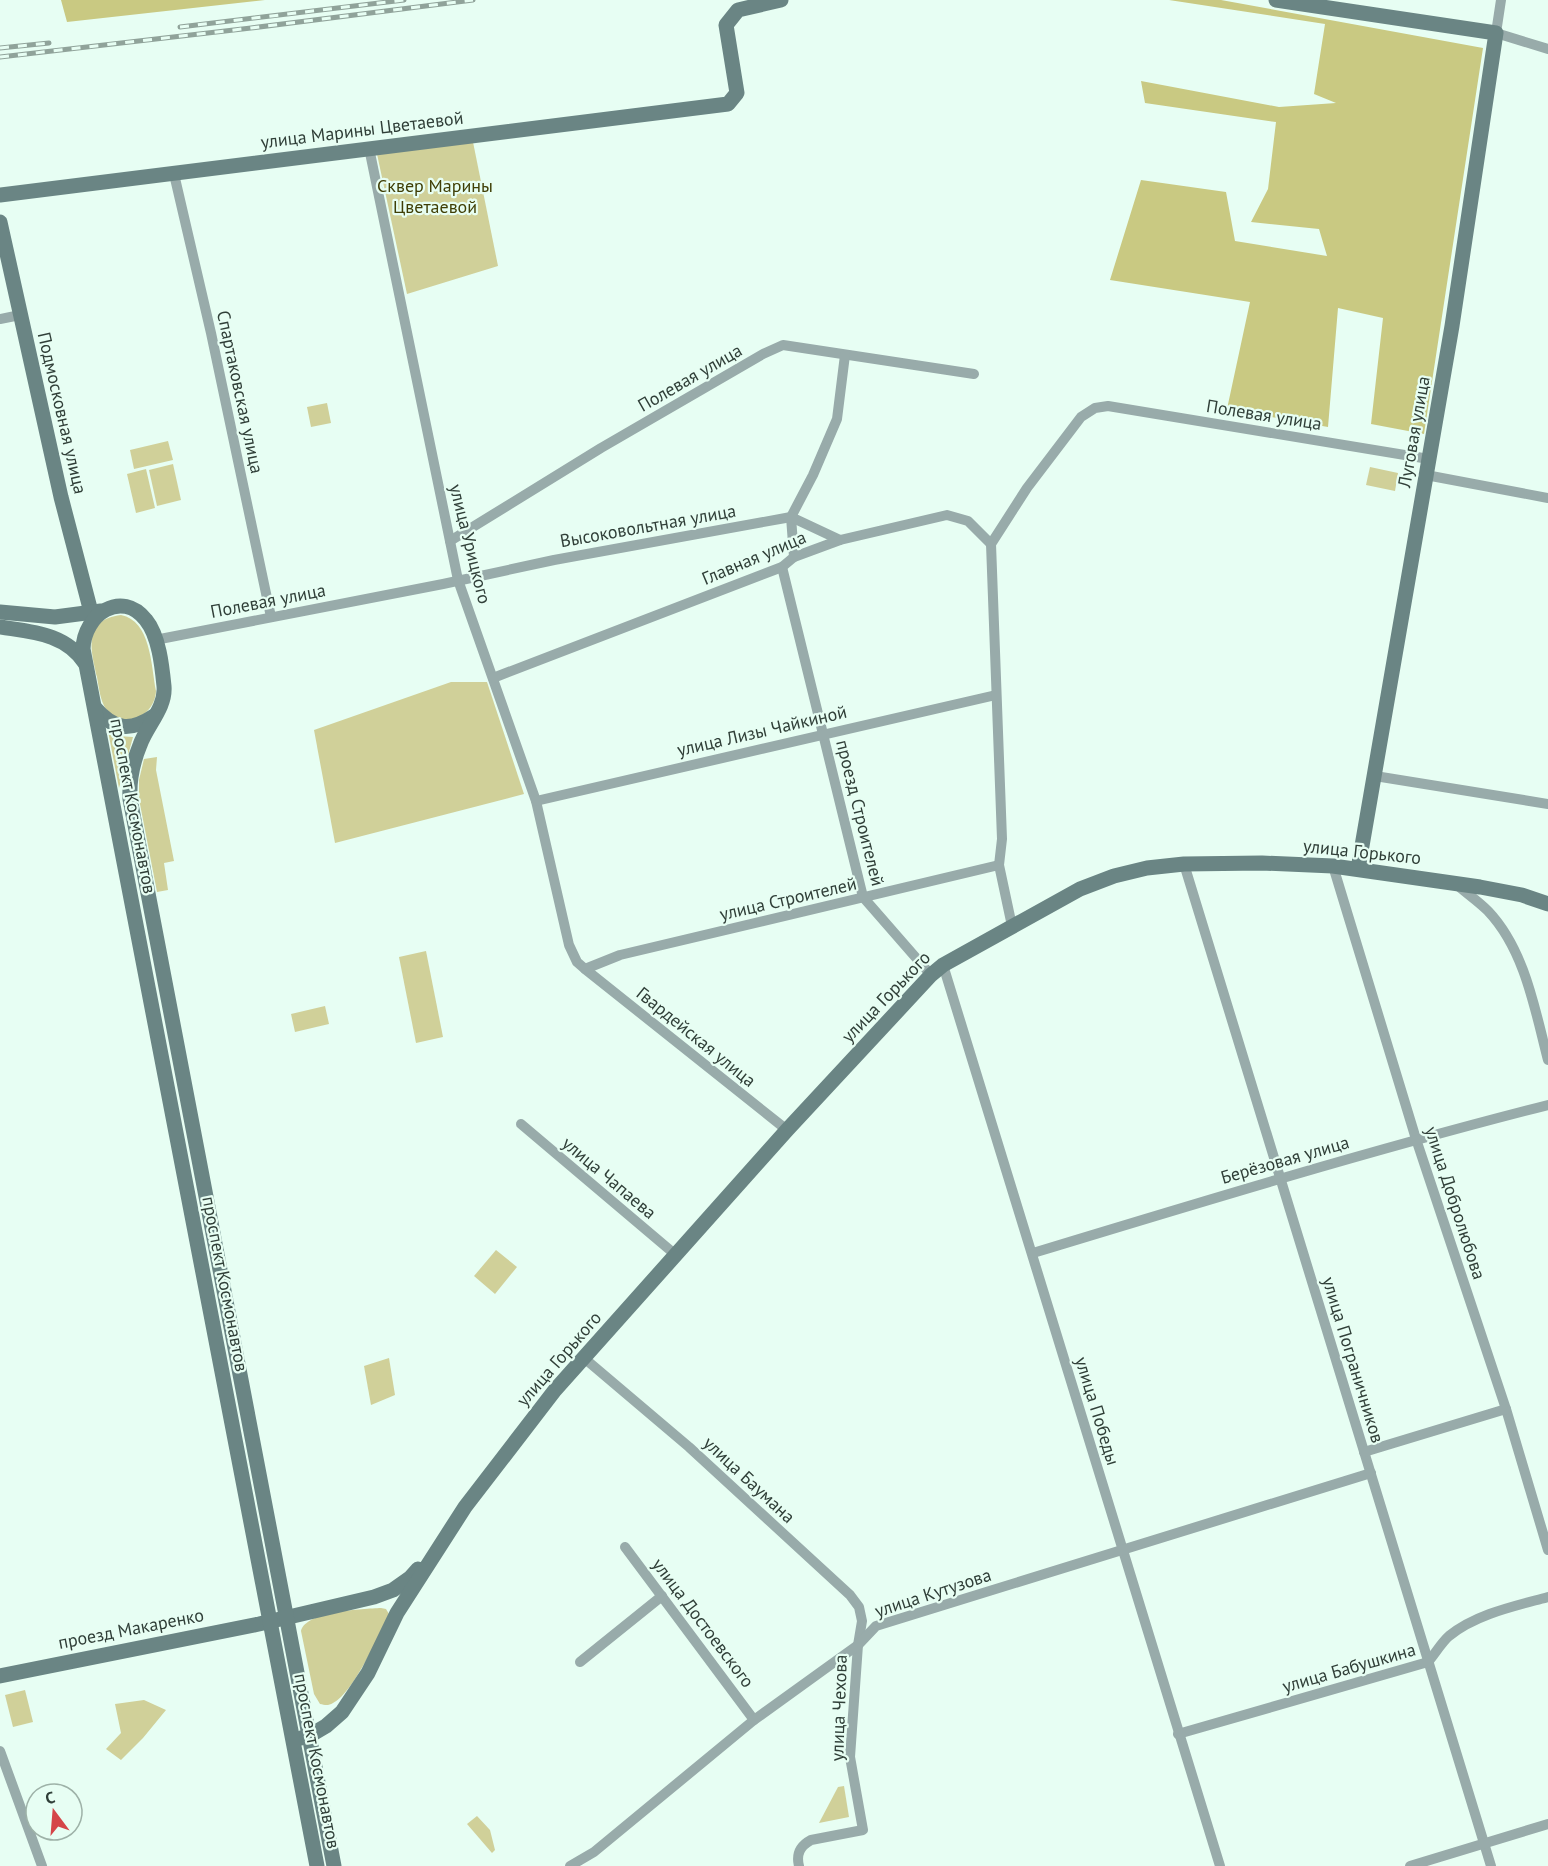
<svg xmlns="http://www.w3.org/2000/svg" width="1548" height="1866" viewBox="0 0 1548 1866" font-family="'PT Sans',sans-serif">
	<style>
		.green { fill: #d0d099 }
		.forest { fill: #c9c982 }
		.lines { fill: none; stroke-linecap: round; stroke-linejoin: round }
		.street { stroke: #98abaa; stroke-width: 10 }
		.secondary { stroke: #6a8584; stroke-width: 15 }
		.rail-casing { stroke: #90a39a; stroke-width: 5 }
		.rail { stroke: #e7fef3; stroke-width: 3; stroke-dasharray: 9; stroke-linecap: butt }
		.labels { text-anchor: middle; stroke-width: 4.5; stroke-linejoin: round; paint-order: stroke }
		.street-label { font-size: 18px; fill: #303f38; stroke: #e7fef3 }
		.park-label { font-size: 18px; fill: #3f3e05; stroke: #e7fef3 }
	</style>
	<rect width="100%" height="100%" fill="#e7fef3"/>
	<g class="green">
		<path d="M 473,142 L 498,266 L 407,294 L 377,154 Z"/>
		<path d="M 327,403 L 331,423 L 311,427 L 307,407 Z"/>
		<path d="M 168,441 L 173,460 L 134,469 L 130,450 Z"/>
		<path d="M 173,464 L 181,500 L 157,506 L 149,470 Z"/>
		<path d="M 1370,467 L 1398,473 L 1395,491 L 1366,485 Z"/>
		<path d="M 146,469 L 155,508 L 136,513 L 127,474 Z"/>
		<path d="M 121,615 C 151,621 151,665 156,691 C 155,716 123,732 106,709 C 100,700 99,688 97,677 C 91,650 82,620 121,615 Z"/>
		<path d="M 451,682 L 487,682 L 524,794 L 335,843 L 314,730 Z"/>
		<path d="M 108,731 L 118,736 L 133,737 L 119,788 Z"/>
		<path d="M 157,757 L 156,770 L 174,861 L 164,863 L 168,890 L 157,892 L 139,799 L 139,780 L 144,759 Z"/>
		<path d="M 426,951 L 443,1037 L 416,1043 L 399,957 Z"/>
		<path d="M 325,1006 L 329,1024 L 295,1032 L 291,1014 Z"/>
		<path d="M 496,1250 L 517,1267 L 495,1294 L 474,1276 Z"/>
		<path d="M 389,1358 L 395,1395 L 371,1405 L 364,1366 Z"/>
		<path d="M 381,1608 L 386,1609 L 389,1614 C 378,1636 354,1692 333,1703 C 328,1706 325,1705 320,1704 L 314,1694 L 301,1631 C 306,1611 363,1609 381,1608 Z"/>
		<path d="M 25,1690 L 33,1722 L 13,1727 L 5,1695 Z"/>
		<path d="M 144,1700 L 166,1710 L 143,1738 L 121,1760 L 106,1749 L 121,1733 L 115,1704 Z"/>
		<path d="M 844,1786 L 849,1817 L 819,1823 L 838,1787 Z"/>
		<path d="M 477,1816 L 490,1830 L 495,1850 L 492,1853 L 467,1824 Z"/>
	</g>
	<g class="forest">
		<path d="M 61,0 L 265,0 L 67,22 Z"/>
		<path d="M 1169,0 L 1221,0 L 1483,48 L 1424,434 L 1371,424 L 1383,318 L 1338,308 L 1328,427 L 1227,409 L 1250,302 L 1110,280 L 1141,180 L 1226,192 L 1235,241 L 1327,256 L 1319,229 L 1251,222 L 1268,189 L 1276,122 L 1145,103 L 1141,81 L 1279,107 L 1336,103 L 1314,94 L 1325,24 Z"/>
	</g>
	<g class="lines">
		<g class="street">
			<path d="M 1501,0 L 1496,33 L 1548,49"/>
			<path d="M 369,148 L 458,580 L 536,801 L 569,945 L 577,962 L 585,969 L 787,1130"/>
			<path d="M 174,174 L 211,333 L 271,617"/>
			<path d="M 0,319 L 20,315"/>
			<path d="M 1426,475 L 1548,498"/>
			<path d="M 450,541 L 601,448 L 763,354 L 783,345 L 974,374"/>
			<path d="M 794,557 L 791,517 L 813,475 L 837,419 L 845,355"/>
			<path d="M 782,567 L 863,897 L 931,975"/>
			<path d="M 155,640 L 443,584 L 554,560 L 791,517 L 840,540"/>
			<path d="M 493,678 L 782,567 L 794,557 L 840,540 L 947,515 L 968,521 L 991,544"/>
			<path d="M 1375,776 L 1548,804"/>
			<path d="M 536,801 L 996,695"/>
			<path d="M 1184,864 L 1491,1866"/>
			<path d="M 1333,866 L 1416,1139 L 1506,1409 L 1548,1550"/>
			<path d="M 1456,884 C 1466,893 1478,901 1488,911 C 1525,950 1535,1010 1548,1060"/>
			<path d="M 1012,926 L 999,865 L 1002,839 L 991,544 L 1027,488 L 1081,417 L 1095,408 L 1108,406 L 1429,459"/>
			<path d="M 943,965 L 1220,1866"/>
			<path d="M 585,969 L 620,955 L 999,865"/>
			<path d="M 521,1124 L 677,1256"/>
			<path d="M 1033,1253 C 1204,1201 1375,1149 1548,1105"/>
			<path d="M 584,1358 L 689,1447 L 850,1595 L 859,1607 L 862,1621 L 858,1645 L 850,1757 L 863,1830 L 811,1840 C 800,1846 796,1854 799,1866"/>
			<path d="M 1364,1452 L 1506,1409"/>
			<path d="M 625,1547 L 754,1720"/>
			<path d="M 580,1662 L 662,1596"/>
			<path d="M 1178,1734 L 1428,1662 C 1435,1654 1441,1643 1449,1636 C 1476,1614 1515,1606 1548,1597"/>
			<path d="M 0,1751 L 42,1866"/>
			<path d="M 570,1866 L 594,1852 L 754,1720 L 858,1645 L 876,1626 L 1371,1473"/>
			<path d="M 1410,1866 L 1548,1824"/>
		</g>
		<g class="secondary">
			<path d="M 1276,0 L 1496,33 L 1452,326 L 1358,869"/>
			<path d="M 0,195 L 728,104 L 737,93 L 726,25 L 738,10 L 781,0"/>
			<path d="M 0,222 L 61,497 L 91,612"/>
			<path d="M 0,612 L 55,617 L 101,611"/>
			<path d="M 0,627 C 32,632 65,633 85,663"/>
			<path d="M 95,708 C 114,730 130,732 154,716"/>
			<path d="M 0,1676 L 259,1624 L 374,1597 L 393,1590 L 410,1578 L 418,1569"/>
			<path d="M 301,1738 L 309,1736 L 326,1726 L 342,1712 L 368,1673 L 397,1613 L 465,1507 L 555,1390 L 787,1130 L 931,975 L 943,965 L 1080,889 L 1114,876 L 1147,868 L 1184,864 L 1262,863 L 1333,866 L 1480,887 L 1522,895 L 1548,904"/>
			<path d="M 317,1866 L 83,649 C 84,614 122,589 146,620 C 159,636 162,666 164,686 C 166,708 147,725 140,745 C 133,762 129,781 130,799 L 334,1866"/>
		</g>
		<defs>
			<g id="rail">
				<path d="M 180,27 L 404,0"/>
				<path d="M 0,48 L 49,43"/>
				<path d="M 0,57 L 251,28 L 473,0"/>
			</g>
		</defs>
		<use href="#rail" class="rail-casing"/>
		<use href="#rail" class="rail"/>
	</g>
	<g class="labels">
		<g class="street-label">
			<text transform="translate(362 130) rotate(-7)" y="6">улица Марины Цветаевой</text>
			<text transform="translate(690 378) rotate(-30)" y="6">Полевая улица</text>
			<text transform="translate(240 392) rotate(78)" y="6">Спартаковская улица</text>
			<text transform="translate(62 413) rotate(77)" y="6">Подмосковная улица</text>
			<text transform="translate(1264 415) rotate(9)" y="6">Полевая улица</text>
			<text transform="translate(1414 432) rotate(-80)" y="6">Луговая улица</text>
			<text transform="translate(648 526) rotate(-10)" y="6">Высоковольтная улица</text>
			<text transform="translate(470 544) rotate(76)" y="6">улица Урицкого</text>
			<text transform="translate(754 558) rotate(-23)" y="6">Главная улица</text>
			<text transform="translate(268 601) rotate(-11)" y="6">Полевая улица</text>
			<text transform="translate(762 731) rotate(-13)" y="6">улица Лизы Чайкиной</text>
			<text transform="translate(133 806) rotate(79)" y="6">проспект Космонавтов</text>
			<text transform="translate(860 813) rotate(76)" y="6">проезд Строителей</text>
			<text transform="translate(1362 852) rotate(6)" y="6">улица Горького</text>
			<text transform="translate(788 899) rotate(-13)" y="6">улица Строителей</text>
			<text transform="translate(886 997) rotate(-46)" y="6">улица Горького</text>
			<text transform="translate(696 1037) rotate(39)" y="6">Гвардейская улица</text>
			<text transform="translate(1285 1160) rotate(-16)" y="6">Берёзовая улица</text>
			<text transform="translate(609 1178) rotate(40)" y="6">улица Чапаева</text>
			<text transform="translate(1455 1203) rotate(72)" y="6">улица Добролюбова</text>
			<text transform="translate(225 1284) rotate(79)" y="6">проспект Космонавтов</text>
			<text transform="translate(559 1359) rotate(-49)" y="6">улица Горького</text>
			<text transform="translate(1353 1360) rotate(73)" y="6">улица Пограничников</text>
			<text transform="translate(1097 1411) rotate(73)" y="6">улица Победы</text>
			<text transform="translate(749 1480) rotate(43)" y="6">улица Баумана</text>
			<text transform="translate(933 1593) rotate(-18)" y="6">улица Кутузова</text>
			<text transform="translate(703 1623) rotate(53)" y="6">улица Достоевского</text>
			<text transform="translate(131 1629) rotate(-11)" y="6">проезд Макаренко</text>
			<text transform="translate(1349 1668) rotate(-16)" y="6">улица Бабушкина</text>
			<text transform="translate(839 1708) rotate(-88)" y="6">улица Чехова</text>
			<text transform="translate(317 1761) rotate(79)" y="6">проспект Космонавтов</text>
		</g>
		<g class="park-label">
			<text x="435" y="192">Сквер Марины<tspan x="435" dy="21">Цветаевой</tspan></text>
		</g>
	</g>
	<g transform="translate(54 1812) rotate(344)"><circle r="28" fill="#e7fef3" stroke="#9eb2a8" stroke-width="1.5"/>
	<path d="M0-4.5L10 22L0 15L-10 22Z" fill="#d54548"/>
	<text y="-9" font-size="16" font-weight="bold" text-anchor="middle" fill="#303f38">С</text>
	</g>
</svg>
